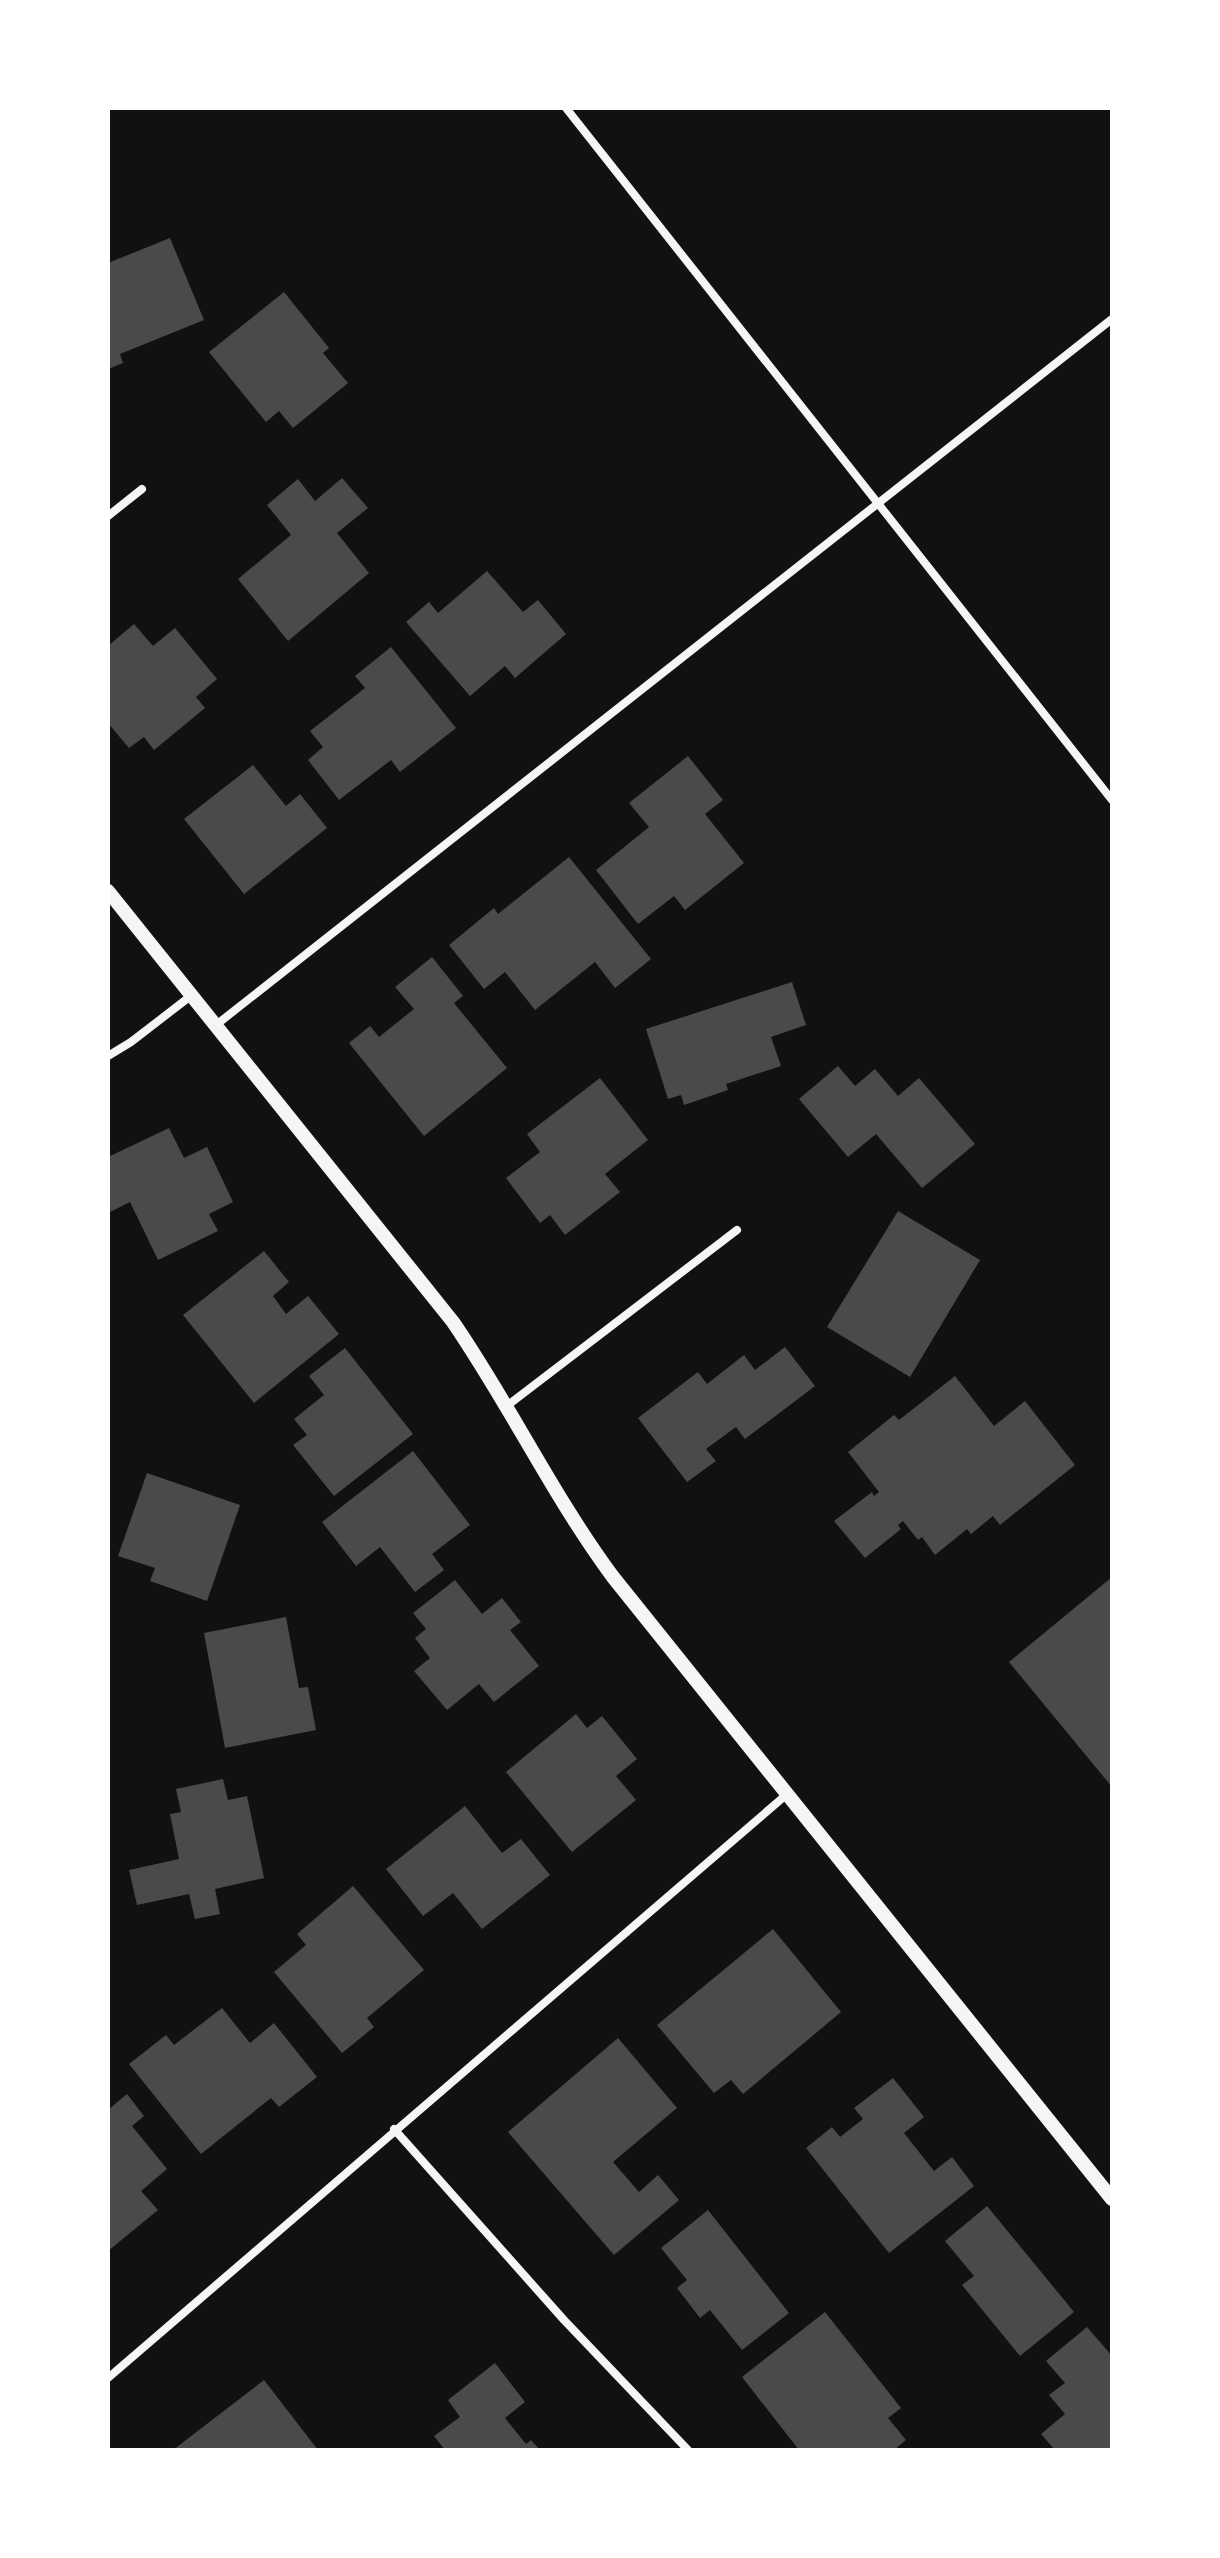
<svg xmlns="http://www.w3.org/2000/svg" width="1220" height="2558" viewBox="0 0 1220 2558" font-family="Merriweather,serif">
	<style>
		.building { fill: #4a4a4a }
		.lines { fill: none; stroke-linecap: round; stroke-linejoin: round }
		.minor { stroke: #f5f5f5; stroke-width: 8 }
		.tertiary { stroke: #f5f5f5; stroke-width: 14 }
	</style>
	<rect width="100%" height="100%" fill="#111"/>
	<g class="building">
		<path d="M 170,238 L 204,320 L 120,354 L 123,363 L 108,369 L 108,263 Z"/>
		<path d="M 284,292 L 329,348 L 323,353 L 348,383 L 293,428 L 279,411 L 266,422 L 209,352 Z"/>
		<path d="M 342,478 L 368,508 L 337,533 L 369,573 L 288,641 L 238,579 L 291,535 L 267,505 L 298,479 L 315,501 Z"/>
		<path d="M 487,571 L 523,612 L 538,600 L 566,634 L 515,678 L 505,666 L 470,696 L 406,622 L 429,602 L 438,613 Z"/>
		<path d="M 134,624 L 153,646 L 175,628 L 217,679 L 196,697 L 205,708 L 154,750 L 144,737 L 129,748 L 108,723 L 108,646 Z"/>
		<path d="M 391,647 L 456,728 L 400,772 L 391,760 L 339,800 L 308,760 L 323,747 L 310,731 L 365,688 L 355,676 Z"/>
		<path d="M 688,756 L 723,800 L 705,814 L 744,863 L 685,910 L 674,896 L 638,924 L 596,870 L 649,827 L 629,803 Z"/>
		<path d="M 253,765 L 286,806 L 300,794 L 327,828 L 244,894 L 184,819 Z"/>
		<path d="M 569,857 L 651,959 L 615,988 L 595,962 L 535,1010 L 505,972 L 484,989 L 449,945 L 494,908 L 498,914 Z"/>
		<path d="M 432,957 L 463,996 L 454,1003 L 507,1068 L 424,1136 L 349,1043 L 370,1026 L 379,1037 L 414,1009 L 395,987 Z"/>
		<path d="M 792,982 L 806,1025 L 771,1037 L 781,1066 L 726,1084 L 728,1090 L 684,1105 L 681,1095 L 668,1099 L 646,1029 Z"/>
		<path d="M 838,1066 L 855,1086 L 875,1069 L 898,1096 L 919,1078 L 975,1144 L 922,1188 L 876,1134 L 848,1157 L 799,1099 Z"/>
		<path d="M 600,1078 L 648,1140 L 605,1174 L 620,1192 L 565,1235 L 550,1215 L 540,1223 L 506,1178 L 540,1152 L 527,1134 Z"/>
		<path d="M 169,1128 L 184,1158 L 207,1147 L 233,1202 L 209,1214 L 218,1231 L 158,1260 L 130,1202 L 108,1213 L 108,1157 Z"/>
		<path d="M 898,1211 L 980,1260 L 910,1377 L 827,1327 Z"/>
		<path d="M 264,1251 L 289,1282 L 273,1296 L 286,1314 L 308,1296 L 339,1334 L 254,1403 L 183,1315 Z"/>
		<path d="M 785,1347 L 815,1386 L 745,1439 L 736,1427 L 706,1449 L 716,1461 L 687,1482 L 638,1418 L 698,1372 L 707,1384 L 744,1355 L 755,1370 Z"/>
		<path d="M 345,1348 L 413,1434 L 334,1496 L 293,1445 L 307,1435 L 294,1419 L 324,1395 L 309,1376 Z"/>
		<path d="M 955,1376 L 994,1426 L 1025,1401 L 1075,1465 L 1000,1525 L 993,1516 L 971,1534 L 967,1529 L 935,1555 L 922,1537 L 918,1540 L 903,1521 L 898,1525 L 901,1529 L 865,1558 L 834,1521 L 872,1492 L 874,1496 L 879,1492 L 848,1452 L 894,1415 L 899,1420 Z"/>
		<path d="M 413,1451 L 470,1525 L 432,1554 L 444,1570 L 415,1592 L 380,1547 L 356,1566 L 322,1522 Z"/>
		<path d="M 147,1473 L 240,1505 L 207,1601 L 150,1581 L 155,1568 L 118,1556 Z"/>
		<path d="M 1112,1577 L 1112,1787 L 1009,1662 Z"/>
		<path d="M 455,1580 L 482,1614 L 502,1598 L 521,1622 L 510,1630 L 539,1666 L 494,1702 L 479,1684 L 447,1710 L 414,1671 L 430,1658 L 415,1638 L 426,1629 L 413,1613 Z"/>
		<path d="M 286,1617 L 299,1688 L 308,1687 L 316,1730 L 225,1748 L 204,1633 Z"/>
		<path d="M 576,1714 L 587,1728 L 602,1716 L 637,1759 L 616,1776 L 636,1800 L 572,1852 L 506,1772 Z"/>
		<path d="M 223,1779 L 228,1800 L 247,1796 L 264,1878 L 215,1889 L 220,1914 L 195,1919 L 189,1894 L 137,1905 L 129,1870 L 179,1859 L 170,1814 L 181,1812 L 176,1789 Z"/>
		<path d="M 465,1806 L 502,1853 L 521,1839 L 550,1875 L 482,1929 L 453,1893 L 423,1916 L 386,1869 Z"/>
		<path d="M 353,1886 L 424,1970 L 367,2018 L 374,2027 L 342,2053 L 274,1972 L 306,1945 L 297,1934 Z"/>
		<path d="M 773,1929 L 841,2012 L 743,2094 L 731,2080 L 714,2093 L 657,2025 Z"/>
		<path d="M 222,2008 L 250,2043 L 274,2023 L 317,2077 L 279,2107 L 271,2098 L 201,2154 L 129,2064 L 166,2035 L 174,2045 Z"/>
		<path d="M 618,2038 L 677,2108 L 613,2162 L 639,2192 L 658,2175 L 679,2200 L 614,2255 L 508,2132 Z"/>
		<path d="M 893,2078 L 924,2117 L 904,2133 L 934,2171 L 952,2157 L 974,2186 L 889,2253 L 806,2148 L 832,2127 L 840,2137 L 863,2119 L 854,2108 Z"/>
		<path d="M 127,2094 L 144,2116 L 132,2126 L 167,2169 L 141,2191 L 158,2210 L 108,2251 L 108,2110 Z"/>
		<path d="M 987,2206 L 1074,2312 L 1020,2356 L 962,2285 L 974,2276 L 945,2241 Z"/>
		<path d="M 708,2210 L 789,2313 L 742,2350 L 710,2310 L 700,2318 L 677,2288 L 687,2280 L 661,2248 Z"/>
		<path d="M 825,2312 L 901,2408 L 888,2418 L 906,2440 L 894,2450 L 799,2450 L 742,2377 Z"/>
		<path d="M 1087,2327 L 1112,2356 L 1112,2450 L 1055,2450 L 1041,2434 L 1065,2414 L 1049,2395 L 1065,2383 L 1046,2361 Z"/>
		<path d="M 495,2363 L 525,2402 L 505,2418 L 526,2444 L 531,2440 L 540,2450 L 445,2450 L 434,2436 L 460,2417 L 448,2400 Z"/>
		<path d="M 264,2380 L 318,2450 L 173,2450 Z"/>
	</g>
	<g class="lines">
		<g class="minor">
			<path d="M 566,108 L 1112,800"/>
			<path d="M 108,516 L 142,489"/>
			<path d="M 216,1025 L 1112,319"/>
			<path d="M 108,1056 L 131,1042 L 192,995"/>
			<path d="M 508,1405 L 737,1230"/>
			<path d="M 394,2129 L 564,2320 L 688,2450"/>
			<path d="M 108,2378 L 786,1795"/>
		</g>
		<path class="tertiary" d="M 108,891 L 453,1322 C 510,1405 553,1496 613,1577 L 1112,2199"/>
	</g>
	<rect width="1220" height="2558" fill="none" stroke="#ffffff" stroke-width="220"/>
</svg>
